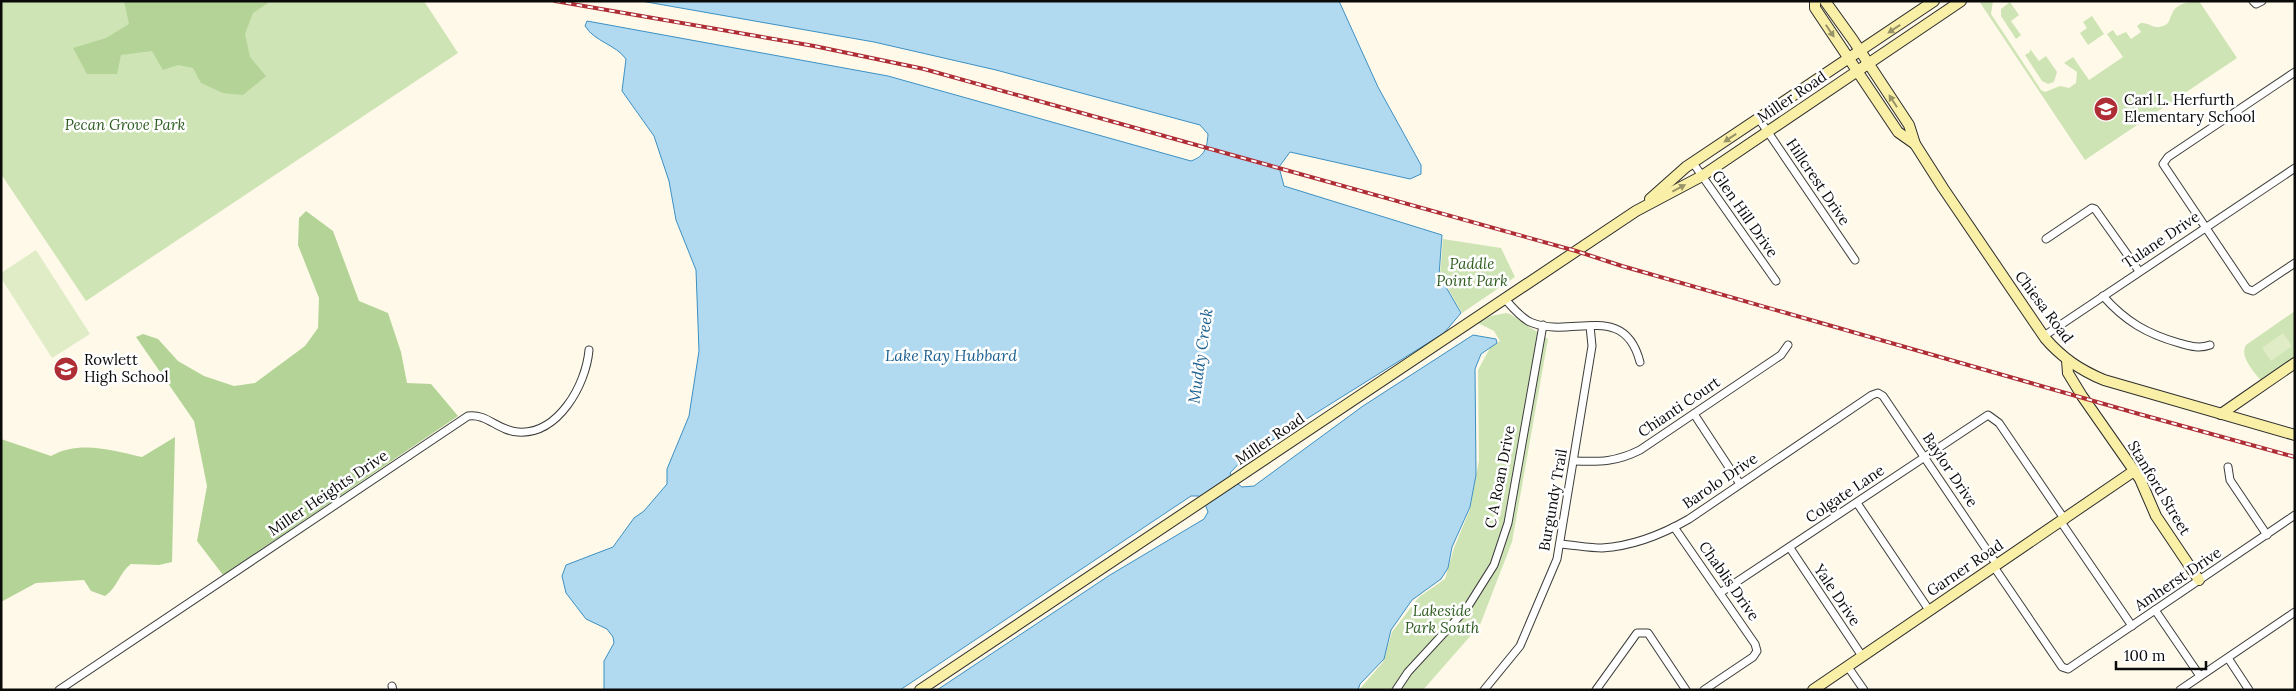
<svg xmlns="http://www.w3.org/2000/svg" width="2296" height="691" viewBox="0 0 2296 691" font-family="Lora,serif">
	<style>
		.green { fill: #cfe4b5 }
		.forest { fill: #b3d496 }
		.pitch { fill: #e0ecc6 }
		.water { fill: #b1daf1; stroke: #3d90c3 }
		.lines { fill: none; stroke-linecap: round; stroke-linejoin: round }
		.street-casing { stroke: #3d3d3d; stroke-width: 9 }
		.secondary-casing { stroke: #2c2c2c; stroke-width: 12 }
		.street { stroke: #fff; stroke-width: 7 }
		.secondary { stroke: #f9efa7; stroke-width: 10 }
		.rail-casing { stroke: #af2d35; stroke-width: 4 }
		.rail { stroke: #fff; stroke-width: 2; stroke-dasharray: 5.5; stroke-linecap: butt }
		.oneway { fill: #999368 }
		.labels { text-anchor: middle; stroke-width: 5; stroke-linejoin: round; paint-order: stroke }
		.street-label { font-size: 15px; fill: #0a0a0a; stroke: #fff }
		.poi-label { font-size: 15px; fill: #0a0a0a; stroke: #fff; text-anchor: start }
		.park-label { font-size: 15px; font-style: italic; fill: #2d5c20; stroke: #fff }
		.water-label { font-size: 16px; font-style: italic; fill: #1d6191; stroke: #fff }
	</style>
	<rect width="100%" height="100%" fill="#fef9e8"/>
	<g class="green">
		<path d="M 1,1 L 424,1 L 458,53 L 86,301 L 1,174 Z"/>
		<path d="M 1979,1 L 1993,1 L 1991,14 L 2041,90 L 2045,92 L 2060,86 L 2069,88 L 2076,83 L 2077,72 L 2064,63 L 2073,57 L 2089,80 L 2123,57 L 2107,34 L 2113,30 L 2117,36 L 2126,32 L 2131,39 L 2141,32 L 2137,26 L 2141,23 C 2149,22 2154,30 2163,26 C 2170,24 2169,19 2172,14 C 2175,4 2190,1 2199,1 L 2237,58 L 2085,160 Z"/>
		<path d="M 2010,2 L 2019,15 L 2011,21 L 2021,35 L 2016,39 L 2001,16 L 2001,9 Z"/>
		<path d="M 2092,16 L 2104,34 L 2088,45 L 2080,33 L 2087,28 L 2083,22 Z"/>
		<path d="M 2030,49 L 2039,61 L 2046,56 L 2057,72 L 2054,82 L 2048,84 L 2042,81 L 2025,55 L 2030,52 Z"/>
		<path d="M 1443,239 L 1501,248 L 1515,277 L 1462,313 L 1440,275 Z"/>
		<path d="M 2295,311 L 2295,359 L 2261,381 C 2254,371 2239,357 2246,345 Z"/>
		<path d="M 1506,313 L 1510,314 L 1548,339 L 1512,542 L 1480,625 L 1423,690 L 1359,690 L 1383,662 L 1392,632 L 1419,597 L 1445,579 L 1454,548 L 1470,509 L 1479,460 L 1478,370 L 1490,348 L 1500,341 L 1494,331 L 1478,323 L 1491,316 Z"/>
	</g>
	<g class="forest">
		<path d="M 124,1 L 271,1 L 253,13 L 245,34 L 250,57 L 266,76 L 243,95 L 223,93 L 201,83 L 193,68 L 178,65 L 163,70 L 152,51 L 121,55 L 117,74 L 87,74 L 73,48 L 106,38 L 129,24 Z"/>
		<path d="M 306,211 L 333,231 L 359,301 L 388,313 L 401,352 L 407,383 L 431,384 L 458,416 L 223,575 L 197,541 L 207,486 L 194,421 L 136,337 L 143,334 L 158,339 L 178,361 L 204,376 L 234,386 L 255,383 L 305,346 L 318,328 L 319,298 L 298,245 L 299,218 Z"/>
		<path d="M 175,437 L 172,562 L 159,565 L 131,564 C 119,573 118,587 105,596 L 91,591 L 84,580 L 36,583 L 1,602 L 1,439 L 51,456 C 79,440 112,450 142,457 Z"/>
	</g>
	<g class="pitch">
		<path d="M 36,250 L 90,334 L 52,358 L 1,278 L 1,273 Z"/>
		<path d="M 2283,333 L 2292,346 L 2271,361 L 2262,348 Z"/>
	</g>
	<path class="water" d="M 641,1 L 1339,1 L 1378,87 L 1421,165 L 1421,174 L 1410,179 L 1290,152 L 1279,167 L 1284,186 L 1442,235 L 1439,275 L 1461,313 L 1444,333 L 1244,458 L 1230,473 L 1234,481 L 1242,487 L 1254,486 L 1363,406 L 1473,335 L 1496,339 L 1497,343 L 1481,354 L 1475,369 L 1476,475 L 1470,507 L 1452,547 L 1448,568 L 1441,579 L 1412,600 L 1391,630 L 1384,659 L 1360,684 L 1358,690 L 937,690 L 1110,575 L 1204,519 L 1208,512 L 1204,501 L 1199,496 L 1191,496 L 900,690 L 604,690 L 604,661 L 614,643 L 613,637 L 607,629 L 586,619 L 566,593 L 562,576 L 566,565 L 613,547 L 634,518 L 644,511 L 667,484 L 667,469 L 689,416 L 699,351 L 696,270 L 676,220 L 669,181 L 654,136 L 622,91 L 626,59 C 615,44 595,42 585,26 L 587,21 L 888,76 L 1191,161 C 1205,156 1207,148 1208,134 L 1200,125 L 996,70 L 874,42 Z"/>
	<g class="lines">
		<defs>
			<g id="street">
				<path d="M 2253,1 L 2256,4 L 2262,1"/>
				<path d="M 2295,72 L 2168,157 L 2163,164 L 2247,289 L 2253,291 L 2295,263"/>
				<path d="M 1759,119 L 1855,260"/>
				<path d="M 1693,163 L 1776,281"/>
				<path d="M 2046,239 L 2092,208 L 2095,209 L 2139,271"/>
				<path d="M 2103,296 C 2125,321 2147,334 2179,343 C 2190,346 2199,349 2210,345"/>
				<path d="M 1505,299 C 1512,307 1520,317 1530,322 C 1571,340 1624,300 1640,362"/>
				<path d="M 2044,336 L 2295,168"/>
				<path d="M 1694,414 L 1740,484"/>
				<path d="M 1574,461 C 1601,462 1616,462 1640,450 L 1781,355 L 1788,345"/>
				<path d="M 2228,467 L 2230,480 L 2267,535"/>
				<path d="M 1857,503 L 1929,610"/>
				<path d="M 2061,522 L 2132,626"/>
				<path d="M 1674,527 L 1755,644 L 1757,651 L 1753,657 L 1704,690"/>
				<path d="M 1560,544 C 1574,545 1589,548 1602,548 C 1634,546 1663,534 1689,519 L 1872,395 L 1878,393 L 1883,396 L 1997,565"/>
				<path d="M 1790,548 L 1862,656"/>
				<path d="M 1994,567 L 2062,667 L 2068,669 L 2295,515"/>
				<path d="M 1720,593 L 1988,415 L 1999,423 L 2065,520"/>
				<path d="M 2155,610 L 2200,676"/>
				<path d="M 2228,658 L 2249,690"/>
				<path d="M 1848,667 L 1864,690"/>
				<path d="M 392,686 L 393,690"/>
				<path d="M 59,690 L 468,416 C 487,413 498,431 518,432 C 558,435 586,385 589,350"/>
				<path d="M 1396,690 L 1408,672 L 1467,608 L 1494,565 L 1508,523 L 1543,325"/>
				<path d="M 1484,690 L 1520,646 L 1557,559 L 1592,346 L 1590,326"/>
				<path d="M 1596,690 L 1637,633 L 1648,633 L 1686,690"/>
				<path d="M 2180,690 L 2295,612"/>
			</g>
			<g id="secondary">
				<path d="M 1815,1 L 1815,8 L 1898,132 L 1915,144"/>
				<path d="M 1825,1 L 1853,40 L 1909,125 L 1915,144 L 1943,188 L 2045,338 C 2062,358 2080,370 2104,380 L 2295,435"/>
				<path d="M 1650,199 L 1686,167 L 1934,1"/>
				<path d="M 2067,360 L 2068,373 L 2082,396 L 2140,479 L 2156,516 L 2199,580"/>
				<path d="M 2221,414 L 2295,363"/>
				<path d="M 920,690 L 1636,211 L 1702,176 L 1961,1"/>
				<path d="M 1813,690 L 2134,471"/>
			</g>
		</defs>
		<use href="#street" class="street-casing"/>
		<use href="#secondary" class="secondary-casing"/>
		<use href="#street" class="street"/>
		<use href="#secondary" class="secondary"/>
		<defs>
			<path id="rail" d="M 555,1 L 814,46 L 924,69 L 1576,251 L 1622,266 L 2139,414 L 2295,457"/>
		</defs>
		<use href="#rail" class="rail-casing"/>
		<use href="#rail" class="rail"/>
	</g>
	<defs><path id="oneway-solid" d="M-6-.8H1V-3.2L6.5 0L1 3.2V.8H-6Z" transform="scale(1.25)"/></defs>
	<g class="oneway">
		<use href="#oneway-solid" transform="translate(1894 29) rotate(146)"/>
		<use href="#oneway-solid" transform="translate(1830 31) rotate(56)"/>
		<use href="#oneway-solid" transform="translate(1893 101) rotate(-123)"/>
		<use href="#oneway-solid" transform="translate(1730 138) rotate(146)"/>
		<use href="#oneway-solid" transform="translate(1679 188) rotate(-28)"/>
	</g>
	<defs>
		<symbol id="school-disc" viewBox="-11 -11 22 22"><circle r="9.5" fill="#af2d35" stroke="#fff"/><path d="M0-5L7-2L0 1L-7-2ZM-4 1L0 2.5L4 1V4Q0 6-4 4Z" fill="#fff"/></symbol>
	</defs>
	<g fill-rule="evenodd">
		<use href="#school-disc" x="2092" y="95" width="28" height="28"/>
		<use href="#school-disc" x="52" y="355" width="28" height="28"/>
	</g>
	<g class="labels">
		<g class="street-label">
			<text transform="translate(1792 97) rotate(-34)" y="5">Miller Road</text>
			<text transform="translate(1818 182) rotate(56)" y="5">Hillcrest Drive</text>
			<text transform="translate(1745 214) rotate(55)" y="5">Glen Hill Drive</text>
			<text transform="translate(2161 240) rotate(-34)" y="5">Tulane Drive</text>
			<text transform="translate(2044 307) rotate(53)" y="5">Chiesa Road</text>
			<text transform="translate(1679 407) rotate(-34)" y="5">Chianti Court</text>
			<text transform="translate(1270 439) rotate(-34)" y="5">Miller Road</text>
			<text transform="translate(1950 470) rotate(56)" y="5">Baylor Drive</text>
			<text transform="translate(1500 477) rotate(-79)" y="5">C A Roan Drive</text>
			<text transform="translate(1720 481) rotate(-34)" y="5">Barolo Drive</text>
			<text transform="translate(2159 488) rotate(59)" y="5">Stanford Street</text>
			<text transform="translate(328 493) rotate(-34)" y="5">Miller Heights Drive</text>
			<text transform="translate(1845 494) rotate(-34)" y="5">Colgate Lane</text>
			<text transform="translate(1553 500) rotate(-80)" y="5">Burgundy Trail</text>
			<text transform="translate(1965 568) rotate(-34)" y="5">Garner Road</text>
			<text transform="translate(2178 579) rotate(-34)" y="5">Amherst Drive</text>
			<text transform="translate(1729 581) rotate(55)" y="5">Chablis Drive</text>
			<text transform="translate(1837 595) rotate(56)" y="5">Yale Drive</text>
		</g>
		<g class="poi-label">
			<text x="2124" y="105">Carl L. Herfurth<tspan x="2124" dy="17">Elementary School</tspan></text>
			<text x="84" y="365">Rowlett<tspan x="84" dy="17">High School</tspan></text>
		</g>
		<g class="park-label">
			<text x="125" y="130">Pecan Grove Park</text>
			<text x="1472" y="269">Paddle<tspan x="1472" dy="17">Point Park</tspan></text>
			<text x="1442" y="616">Lakeside<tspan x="1442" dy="17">Park South</tspan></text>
		</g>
		<g class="water-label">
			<text x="951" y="361">Lake Ray Hubbard</text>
			<text transform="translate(1200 356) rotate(-82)" y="6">Muddy Creek</text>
		</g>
	</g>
	<rect width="2296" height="691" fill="none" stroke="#0a0a0a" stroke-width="5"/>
	<path d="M2116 661v8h90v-8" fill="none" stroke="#0a0a0a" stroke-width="2.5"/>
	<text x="2124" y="661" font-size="15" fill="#0a0a0a" stroke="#ffffff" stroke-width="4" paint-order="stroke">100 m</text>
</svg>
